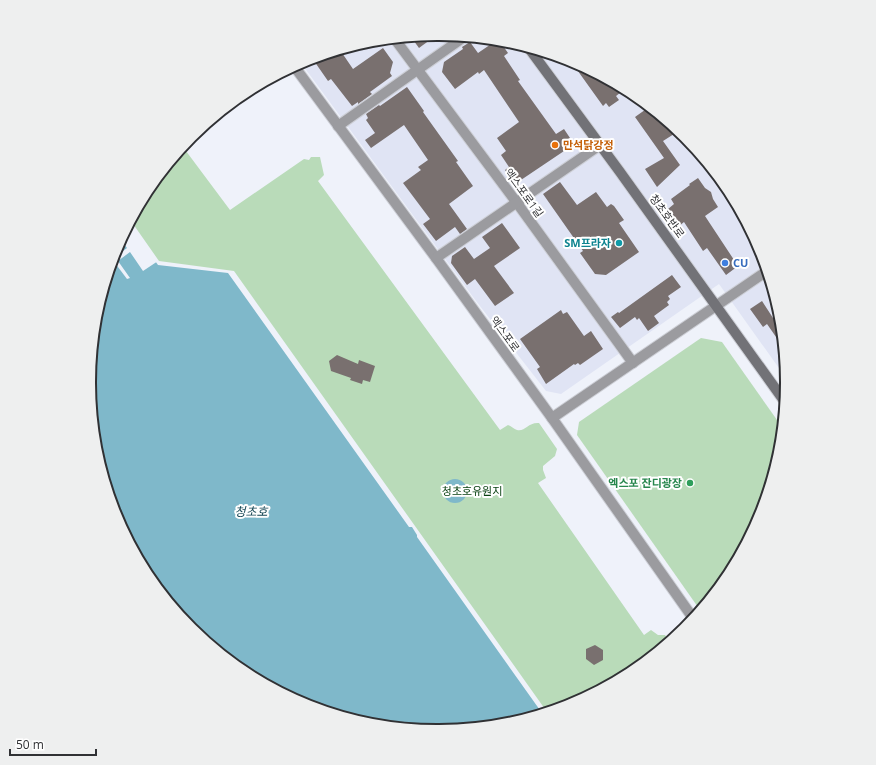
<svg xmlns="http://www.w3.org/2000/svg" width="876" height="765" viewBox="0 0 876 765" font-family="'Open Sans','Noto Sans KR',sans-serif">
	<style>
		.built { fill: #e0e4f4 }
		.green { fill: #b9dbb9 }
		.water { fill: #7fb8ca }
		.pier { fill: #eff2fa }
		.building { fill: #79706f }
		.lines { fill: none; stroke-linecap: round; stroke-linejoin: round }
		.street-casing { stroke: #cdcfd6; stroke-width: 12 }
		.secondary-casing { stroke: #cdcfd6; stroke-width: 12 }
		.street { stroke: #9b9b9f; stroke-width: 10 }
		.secondary { stroke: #727277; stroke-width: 10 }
		.food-dot { fill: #e8710a; stroke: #fff; stroke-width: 1.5 }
		.culture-dot { fill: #0f9aa8; stroke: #fff; stroke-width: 1.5 }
		.shop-dot { fill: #3f7fe0; stroke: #fff; stroke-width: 1.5 }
		.leisure-dot { fill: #2e9e5b; stroke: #fff; stroke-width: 1.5 }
		.labels { text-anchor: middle; stroke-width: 4; stroke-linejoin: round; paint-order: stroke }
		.food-label { font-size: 11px; font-weight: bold; fill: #c56008; stroke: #fff; text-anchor: start }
		.street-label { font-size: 11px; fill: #303134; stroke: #fff }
		.culture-label { font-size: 11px; font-weight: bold; fill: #0d838f; stroke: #fff; text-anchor: end }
		.shop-label { font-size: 11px; font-weight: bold; fill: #366cbe; stroke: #fff; text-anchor: start }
		.leisure-label { font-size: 11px; font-weight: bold; fill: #27864d; stroke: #fff; text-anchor: end }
		.park-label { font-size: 11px; fill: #0a4213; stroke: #fff }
		.water-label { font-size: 12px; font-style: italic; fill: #144553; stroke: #fff }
		.rim { fill: none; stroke: #303134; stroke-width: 2 }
	</style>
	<rect width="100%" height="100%" fill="#eff2fa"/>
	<path class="built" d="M 438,34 L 506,41 L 572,61 L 632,93 L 685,136 L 728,189 L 760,249 L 780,315 L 786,378 L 719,284 L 561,394 L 546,391 L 476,301 L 301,63 L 370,41 Z"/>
	<g class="green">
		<path d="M 183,147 L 230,210 L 304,159 L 309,160 L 311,157 L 320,157 L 324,175 L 318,181 L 500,430 L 508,425 C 511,426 514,429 517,430 C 525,432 528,422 539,423 L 557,449 L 555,456 L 543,466 L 543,470 L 546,478 L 538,483 L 644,635 L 651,630 L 658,635 L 665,635 L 668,640 L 632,665 L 630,673 L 571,705 L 547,712 L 234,271 L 159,261 L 131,221 L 148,189 Z"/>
		<path d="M 701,338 L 722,342 L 782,427 L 780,451 L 760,516 L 728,576 L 700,610 L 577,435 L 579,422 Z"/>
	</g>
	<g class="water">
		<path d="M 129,224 L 158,265 L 228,273 L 409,527 L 412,527 L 417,535 L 417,537 L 542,713 L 506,724 L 438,731 L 370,724 L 304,704 L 244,672 L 191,629 L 148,576 L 116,516 L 96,450 L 90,382 L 96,314 L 116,249 Z"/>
		<circle cx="455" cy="491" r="12"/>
	</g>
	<path class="pier" d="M 130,223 L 158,261 L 143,271 L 130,252 L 118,261 L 130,278 L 127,279 L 115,263 L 111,266 L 114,256 L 115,257 L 127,248 L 121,240 Z"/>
	<g class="building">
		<path d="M 438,34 L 419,48 L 411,37 Z"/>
		<path d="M 497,40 L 499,40 L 508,53 L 504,56 L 520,80 L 518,81 L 556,134 L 564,129 L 572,141 L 570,147 L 515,184 L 505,170 L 509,167 L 501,155 L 506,151 L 497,138 L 519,122 L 484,70 L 479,74 L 478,72 L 455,89 L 442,72 L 444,62 L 463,49 L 462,47 L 470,42 L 478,53 Z"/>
		<path d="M 383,48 L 393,62 L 390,73 L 392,76 L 370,92 L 372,94 L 358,104 L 358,102 L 352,106 L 331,79 L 328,81 L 312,58 L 340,50 L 353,69 Z"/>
		<path d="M 570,60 L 625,89 L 616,96 L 619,100 L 609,107 L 606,103 L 603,106 Z"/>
		<path d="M 407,87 L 424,111 L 423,112 L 458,161 L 456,162 L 473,186 L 449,204 L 467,229 L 460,234 L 455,227 L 436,241 L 423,224 L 430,219 L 403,183 L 421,170 L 418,167 L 428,160 L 404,125 L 371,148 L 365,140 L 375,133 L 366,120 L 368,118 L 366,114 L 379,105 L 380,106 Z"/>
		<path d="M 649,107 L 664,119 L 674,134 L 663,141 L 680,165 L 657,187 L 645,169 L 664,158 L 635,117 Z"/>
		<path d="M 698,178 L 705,188 L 711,192 L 713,199 L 718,207 L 705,216 L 738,266 L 726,275 L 707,248 L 703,251 L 684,222 L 679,226 L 668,209 L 674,204 L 671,199 L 690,185 L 689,184 Z"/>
		<path d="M 560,182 L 577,205 L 596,192 L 607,207 L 611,204 L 614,206 L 624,220 L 619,223 L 639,252 L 606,275 L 595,274 L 580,253 L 583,251 L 543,194 Z"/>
		<path d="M 502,223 L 520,248 L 494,266 L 514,293 L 495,306 L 475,279 L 467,285 L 451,263 L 452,256 L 465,247 L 474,259 L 490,248 L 482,237 Z"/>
		<path d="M 672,275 L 681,287 L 668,296 L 670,299 L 667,302 L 669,305 L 654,316 L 659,323 L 648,331 L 639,318 L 637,320 L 635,317 L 620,328 L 611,317 L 618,312 L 619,313 Z"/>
		<path d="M 762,301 L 773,318 L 780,314 L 783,347 L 767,324 L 763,327 L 750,309 Z"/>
		<path d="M 561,310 L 563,314 L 567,312 L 584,336 L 591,331 L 603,349 L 580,365 L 578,363 L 575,365 L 574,364 L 546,384 L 537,369 L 540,367 L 520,339 Z"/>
		<path d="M 337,355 L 358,364 L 359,360 L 375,366 L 370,382 L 363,380 L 362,384 L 350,380 L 351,378 L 331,371 L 329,361 Z"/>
		<path d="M 595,645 L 603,650 L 603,660 L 594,665 L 586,659 L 586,649 Z"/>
	</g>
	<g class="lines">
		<defs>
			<g id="street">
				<path d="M 394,38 L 517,203 L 633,363"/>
				<path d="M 294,66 L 436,258 L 552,418 L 693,618"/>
				<path d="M 338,126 L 464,37"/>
				<path d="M 436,258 L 600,145"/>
				<path d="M 552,418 L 767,271"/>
			</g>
			<path id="secondary" d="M 528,47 L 620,172 L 785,402"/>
		</defs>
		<use href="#street" class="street-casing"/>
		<use href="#secondary" class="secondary-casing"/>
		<use href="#street" class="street"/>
		<use href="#secondary" class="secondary"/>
	</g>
	<circle class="food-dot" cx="555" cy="145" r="4"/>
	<circle class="culture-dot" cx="619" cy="243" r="4"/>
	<circle class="shop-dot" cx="725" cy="263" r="4"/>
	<circle class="leisure-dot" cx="690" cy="483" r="4"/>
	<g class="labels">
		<g class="food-label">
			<text x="563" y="149">만석닭강정</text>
		</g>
		<g class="street-label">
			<text transform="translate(524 193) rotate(54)" y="4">엑스포로1길</text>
			<text transform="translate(667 216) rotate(54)" y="4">청초호반로</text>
			<text transform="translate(505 334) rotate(54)" y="4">엑스포로</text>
		</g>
		<g class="culture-label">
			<text x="611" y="247">SM프라자</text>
		</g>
		<g class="shop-label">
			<text x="733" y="267">CU</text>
		</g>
		<g class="leisure-label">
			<text x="682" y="487">엑스포 잔디광장</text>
		</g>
		<g class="park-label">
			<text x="472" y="495">청초호유원지</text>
		</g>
		<g class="water-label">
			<text x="251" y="516">청초호</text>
		</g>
	</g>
	<path d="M0 0H876V765H0ZM437 41H439A341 341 0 0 1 780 382V383A341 341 0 0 1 439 724H437A341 341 0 0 1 96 383V382A341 341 0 0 1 437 41Z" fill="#eeefef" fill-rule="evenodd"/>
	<path class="rim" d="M437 41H439A341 341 0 0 1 780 382V383A341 341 0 0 1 439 724H437A341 341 0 0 1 96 383V382A341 341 0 0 1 437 41Z"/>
	<path d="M10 749v6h86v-6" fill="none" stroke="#303134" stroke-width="2"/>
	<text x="16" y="749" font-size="12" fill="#303134" stroke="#ffffff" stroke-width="3" paint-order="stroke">50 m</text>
</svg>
